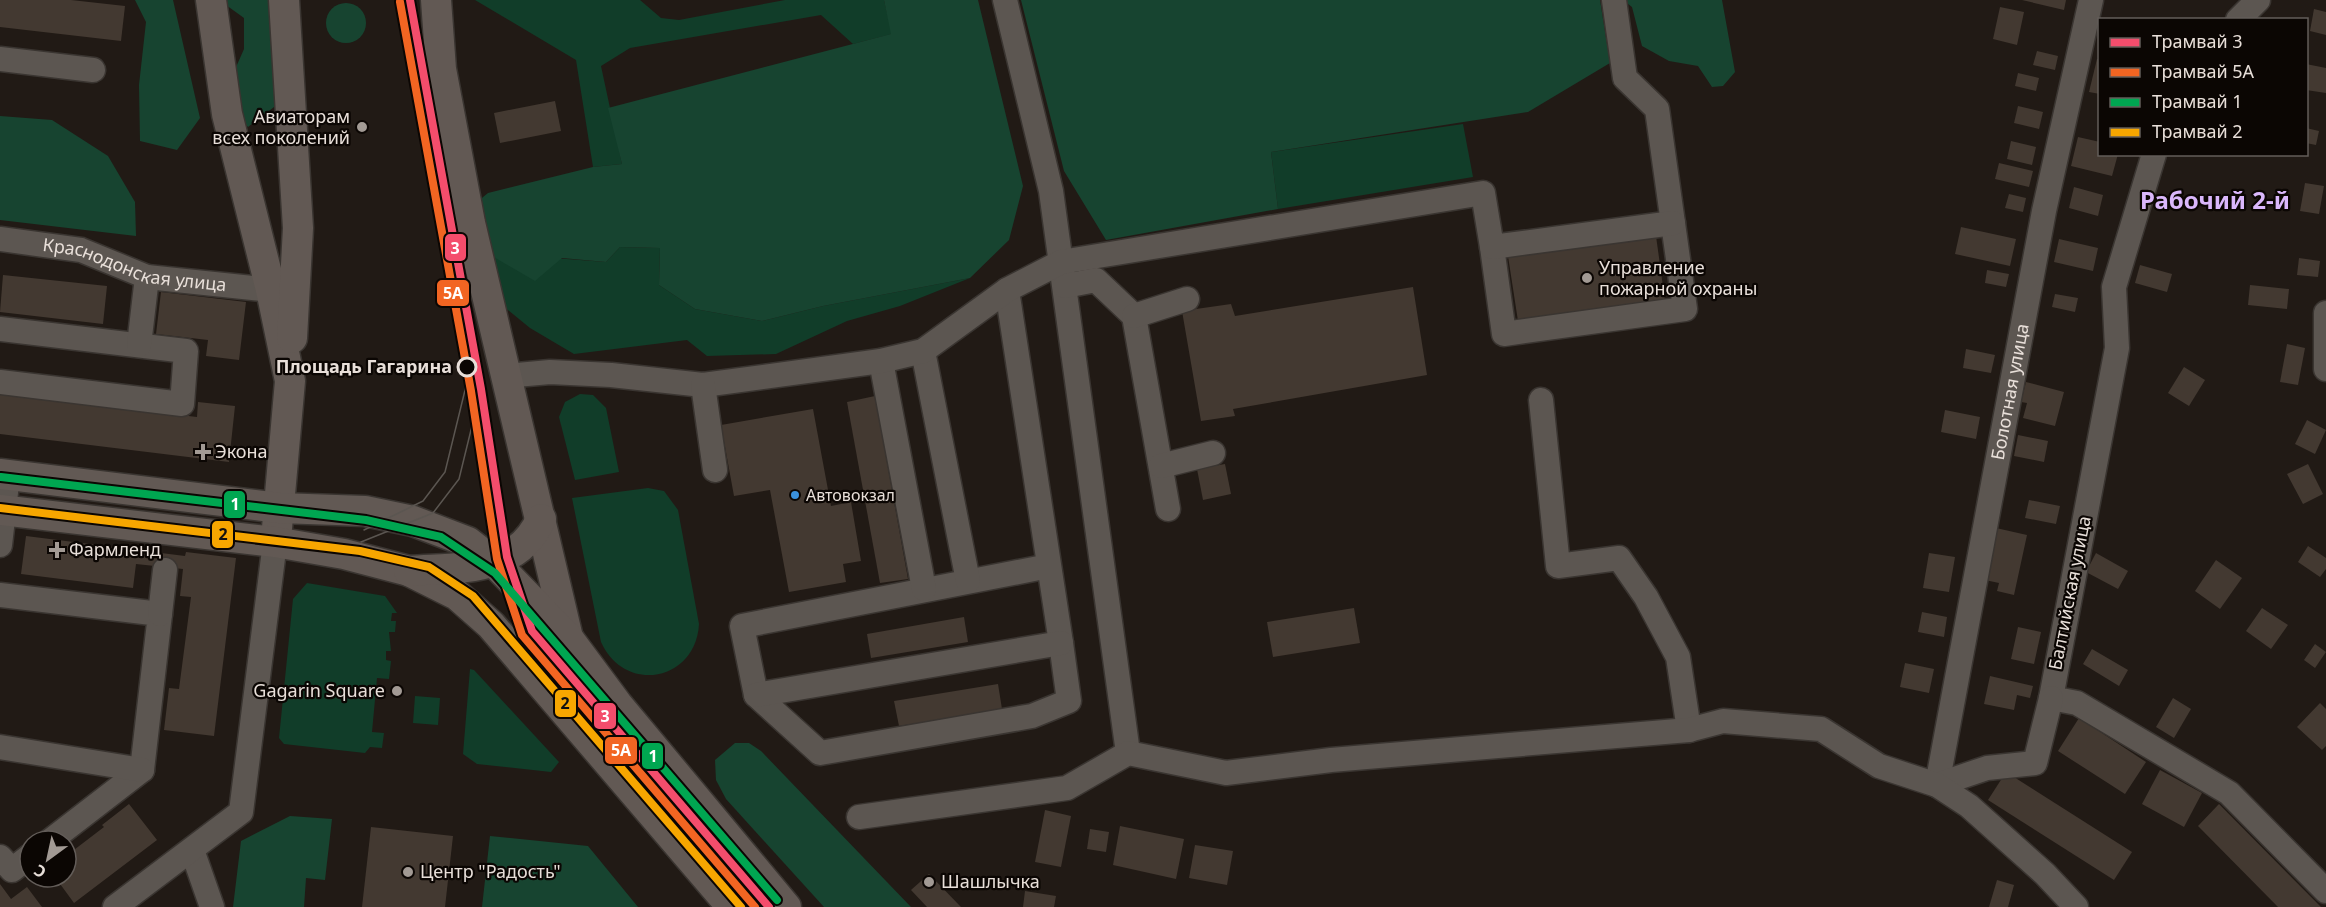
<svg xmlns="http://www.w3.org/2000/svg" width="2326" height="907" viewBox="0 0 2326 907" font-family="'Noto Sans',sans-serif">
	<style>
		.green { fill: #113d29 }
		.forest { fill: #174430 }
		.building { fill: #433931 }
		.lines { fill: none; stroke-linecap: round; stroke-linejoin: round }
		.minor-casing { stroke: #3a3531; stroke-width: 27 }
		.major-casing { stroke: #3a3531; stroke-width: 33 }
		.minor { stroke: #5c5651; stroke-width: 24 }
		.major { stroke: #625954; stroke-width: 30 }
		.tram { stroke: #5b5651; stroke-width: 1.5 }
		.tram-1-casing { stroke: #0b0603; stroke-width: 12 }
		.tram-2-casing { stroke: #0b0603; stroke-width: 12 }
		.tram-3-casing { stroke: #0b0603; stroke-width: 12 }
		.tram-4-casing { stroke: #0b0603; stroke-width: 12 }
		.tram-1 { stroke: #f44d6c; stroke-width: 8 }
		.tram-2 { stroke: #f26522; stroke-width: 8 }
		.tram-3 { stroke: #00a651; stroke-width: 8 }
		.tram-4 { stroke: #f7a600; stroke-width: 8 }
		.poi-dot { fill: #a29a94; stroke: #0b0603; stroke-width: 2 }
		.stop-dot { fill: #0b0603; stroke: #e8dfd9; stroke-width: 3 }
		.bus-dot { fill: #3a90db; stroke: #0b0603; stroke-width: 2 }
		.labels { text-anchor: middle; stroke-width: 4.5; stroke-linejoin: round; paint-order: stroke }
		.bus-label { font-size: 16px; fill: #e8dfd9; stroke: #0b0603; text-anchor: start }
		.poi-label { font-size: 18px; fill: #e8dfd9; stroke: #0b0603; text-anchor: start }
		.street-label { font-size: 18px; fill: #e8dfd9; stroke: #0b0603 }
		.stop-label { font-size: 18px; font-weight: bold; fill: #e8dfd9; stroke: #0b0603; text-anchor: end }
		.district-label { font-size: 24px; font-weight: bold; fill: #dab7fb; stroke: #0b0603 }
		.line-badge { stroke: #0b0603; stroke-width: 2 }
		.badge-label { font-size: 16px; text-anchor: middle; font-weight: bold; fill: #fff }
		.pale-badge-label { font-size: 16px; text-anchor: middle; font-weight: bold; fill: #111 }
	</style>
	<rect width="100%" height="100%" fill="#211a15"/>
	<g class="green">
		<path d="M 475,0 L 640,0 L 661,18 L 679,20 L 785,0 L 884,0 L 892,34 L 853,44 L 821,15 L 630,48 L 601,66 L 622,164 L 593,167 L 576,60 Z"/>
		<path d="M 1463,124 L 1473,177 L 1278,209 L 1271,152 Z"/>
		<path d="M 620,247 L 660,248 L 659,285 L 695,309 L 762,321 L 823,306 L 970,278 L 900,306 L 847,321 L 776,354 L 707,356 L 687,340 L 574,354 L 530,328 L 503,306 L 487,253 L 606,262 Z"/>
		<path d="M 580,394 L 593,395 L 606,408 L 619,472 L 575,480 L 559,417 L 565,402 Z"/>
		<path d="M 648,488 L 664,491 L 678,510 L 699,624 C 696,681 625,695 601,642 L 572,498 Z"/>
		<path d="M 307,583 L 385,596 L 397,613 L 392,613 L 391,621 L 396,621 L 395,632 L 389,632 L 391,651 L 386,651 L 386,660 L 391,661 L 389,679 L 377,678 L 372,732 L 384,733 L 382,748 L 370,747 L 365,753 L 284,744 L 279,738 L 293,599 Z"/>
		<path d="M 470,669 L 474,670 L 559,762 L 551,772 L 477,764 L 463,754 Z"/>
		<path d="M 415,696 L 440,698 L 438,725 L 413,723 Z"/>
	</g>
	<g class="forest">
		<path d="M 135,0 L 173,0 L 200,118 L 177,150 L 140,141 L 139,85 L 146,22 Z"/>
		<path d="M 225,0 L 274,0 L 284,93 L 274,107 L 248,127 L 237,115 L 233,74 L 244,49 L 244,18 L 226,5 Z"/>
		<path d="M 884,0 L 978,0 L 1023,186 L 1009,240 L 970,278 L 823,306 L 762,321 L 695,309 L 659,285 L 660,248 L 620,247 L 606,262 L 562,258 L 535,281 L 487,253 L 477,202 L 488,193 L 593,167 L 622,164 L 608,108 L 891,34 Z"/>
		<path d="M 1021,0 L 1600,0 L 1610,63 L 1528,112 L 1271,152 L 1278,209 L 1106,240 L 1064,171 Z"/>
		<path d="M 1623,0 L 1722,0 L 1735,72 L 1723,86 L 1712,87 L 1698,66 L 1669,61 L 1642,46 L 1632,7 Z"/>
		<circle cx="346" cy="23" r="20"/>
		<path d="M 0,116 L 52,120 L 108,156 L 135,202 L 136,236 L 0,220 Z"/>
		<path d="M 735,743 L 749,743 L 761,751 L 911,907 L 824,907 L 726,799 L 716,780 L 715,760 Z"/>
		<path d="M 290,816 L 332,819 L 325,880 L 306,878 L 304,907 L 233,907 L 241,841 Z"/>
		<path d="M 490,836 L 588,846 L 638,907 L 482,907 Z"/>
	</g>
	<g class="building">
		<path d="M 0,0 L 71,0 L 125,6 L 121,41 L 0,27 Z"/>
		<path d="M 2022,0 L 2066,0 L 2064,10 Z"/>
		<path d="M 2000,7 L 2024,12 L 2017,45 L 1993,39 Z"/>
		<path d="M 2314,9 L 2326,12 L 2326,35 L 2310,31 Z"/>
		<path d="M 2037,51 L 2058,56 L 2055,70 L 2033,65 Z"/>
		<path d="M 2097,59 L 2100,59 L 2100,94 L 2089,92 Z"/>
		<path d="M 2306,64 L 2326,68 L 2326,93 L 2306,90 Z"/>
		<path d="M 2018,73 L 2039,78 L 2036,91 L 2015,86 Z"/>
		<path d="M 555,101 L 561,131 L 500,143 L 494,113 Z"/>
		<path d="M 2018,106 L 2043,112 L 2039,129 L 2014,123 Z"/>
		<path d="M 2306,128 L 2319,131 L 2316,145 L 2306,143 Z"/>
		<path d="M 2078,137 L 2100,142 L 2100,154 L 2118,154 L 2112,176 L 2071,166 Z"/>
		<path d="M 2011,141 L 2036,147 L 2032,165 L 2007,159 Z"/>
		<path d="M 1999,163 L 2033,171 L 2029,187 L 1995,179 Z"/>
		<path d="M 2305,183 L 2324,186 L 2319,214 L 2300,211 Z"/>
		<path d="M 2074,187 L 2103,195 L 2098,216 L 2069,208 Z"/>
		<path d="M 2009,194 L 2026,198 L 2023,212 L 2005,208 Z"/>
		<path d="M 1961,227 L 2016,239 L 2010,266 L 1955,254 Z"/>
		<path d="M 1656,236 L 1665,301 L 1518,321 L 1508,256 Z"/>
		<path d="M 2059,239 L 2098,248 L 2093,271 L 2054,262 Z"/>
		<path d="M 2299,258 L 2320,261 L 2318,277 L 2297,275 Z"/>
		<path d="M 2140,265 L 2172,274 L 2167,292 L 2135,283 Z"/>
		<path d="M 1987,270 L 2009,274 L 2006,287 L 1985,283 Z"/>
		<path d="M 3,275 L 107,286 L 103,324 L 0,312 Z"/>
		<path d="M 2250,285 L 2289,289 L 2287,309 L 2248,305 Z"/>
		<path d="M 1413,287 L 1427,375 L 1233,409 L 1235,416 L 1201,421 L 1182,311 L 1231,304 L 1235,316 Z"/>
		<path d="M 161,292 L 246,302 L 239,360 L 206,356 L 208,340 L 156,334 Z"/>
		<path d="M 2055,294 L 2078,298 L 2075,312 L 2052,307 Z"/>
		<path d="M 2287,344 L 2305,348 L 2298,385 L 2280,382 Z"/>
		<path d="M 1966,349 L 1995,355 L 1991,373 L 1963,368 Z"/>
		<path d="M 2184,367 L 2205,380 L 2189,406 L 2168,393 Z"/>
		<path d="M 2026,382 L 2064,392 L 2055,426 L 2023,418 L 2027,403 L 2021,402 Z"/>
		<path d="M 0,394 L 197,417 L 198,402 L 235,406 L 229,462 L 0,434 Z"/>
		<path d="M 875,396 L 908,579 L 880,583 L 847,402 Z"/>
		<path d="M 813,409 L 831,506 L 851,502 L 861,561 L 843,564 L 846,582 L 789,592 L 770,490 L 734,496 L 721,425 Z"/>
		<path d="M 1945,410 L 1980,417 L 1976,439 L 1941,432 Z"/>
		<path d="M 2307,420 L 2326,430 L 2315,454 L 2295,444 Z"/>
		<path d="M 2018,435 L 2048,441 L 2044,462 L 2014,456 Z"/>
		<path d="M 1225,464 L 1231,494 L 1203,500 L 1197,469 Z"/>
		<path d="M 2308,464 L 2323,494 L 2303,504 L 2287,474 Z"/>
		<path d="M 2029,500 L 2060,506 L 2056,524 L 2025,518 Z"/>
		<path d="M 1996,528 L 2027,535 L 2014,595 L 1997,591 L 1999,583 L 1985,580 Z"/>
		<path d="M 26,536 L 185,556 L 186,552 L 236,558 L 214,736 L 164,730 L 169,688 L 179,689 L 191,597 L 180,596 L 183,569 L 136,564 L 133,588 L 21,574 Z"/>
		<path d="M 2308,546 L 2326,558 L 2326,569 L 2320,577 L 2298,562 Z"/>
		<path d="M 1929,553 L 1955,557 L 1949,592 L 1923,588 Z"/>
		<path d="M 2096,553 L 2128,571 L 2118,589 L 2086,572 Z"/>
		<path d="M 2216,560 L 2242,578 L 2220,609 L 2195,591 Z"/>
		<path d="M 1354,608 L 1360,643 L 1273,657 L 1267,622 Z"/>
		<path d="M 2262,608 L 2288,625 L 2271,649 L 2246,631 Z"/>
		<path d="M 1922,612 L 1947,617 L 1944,637 L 1918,632 Z"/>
		<path d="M 964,617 L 968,642 L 871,658 L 867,634 Z"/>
		<path d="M 2018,627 L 2041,632 L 2034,664 L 2011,659 Z"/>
		<path d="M 2315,644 L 2326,652 L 2315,668 L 2304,660 Z"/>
		<path d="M 2092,649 L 2128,670 L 2119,686 L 2083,664 Z"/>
		<path d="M 1905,663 L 1934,669 L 1929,693 L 1900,687 Z"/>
		<path d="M 1990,676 L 2033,686 L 2030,698 L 2017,695 L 2014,710 L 1984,704 Z"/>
		<path d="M 998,684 L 1002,709 L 899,726 L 894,701 Z"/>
		<path d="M 2173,698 L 2191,709 L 2174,738 L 2156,727 Z"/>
		<path d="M 2320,703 L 2326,709 L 2326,746 L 2322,750 L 2297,727 Z"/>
		<path d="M 2079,718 L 2146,762 L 2125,794 L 2058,751 Z"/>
		<path d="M 2160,770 L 2202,793 L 2184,827 L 2142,804 Z"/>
		<path d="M 2006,772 L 2132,852 L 2114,880 L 1988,800 Z"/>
		<path d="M 129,804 L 157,840 L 74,903 L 55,877 L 66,877 L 66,852 L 70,853 L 104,827 L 102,825 Z"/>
		<path d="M 2219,804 L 2321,907 L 2278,907 L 2198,826 Z"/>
		<path d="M 1045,810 L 1071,816 L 1061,867 L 1035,862 Z"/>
		<path d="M 1120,826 L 1184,839 L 1176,879 L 1113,865 Z"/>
		<path d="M 371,827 L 453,836 L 445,907 L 362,907 Z"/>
		<path d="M 1090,829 L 1109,832 L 1106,852 L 1087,849 Z"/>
		<path d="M 1195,845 L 1233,851 L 1227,885 L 1189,878 Z"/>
		<path d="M 929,874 L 961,907 L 927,907 L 911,890 Z"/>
		<path d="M 1997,880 L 2014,885 L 2008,907 L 1989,907 Z"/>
		<path d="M 0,884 L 11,899 L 27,887 L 42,907 L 0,907 Z"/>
		<path d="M 1025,891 L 1056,896 L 1054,907 L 1023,907 Z"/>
	</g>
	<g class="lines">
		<defs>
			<g id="minor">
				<path d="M 1005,0 L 1051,191 L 1128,753"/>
				<path d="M 2238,20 L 2258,0"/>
				<path d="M 0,59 L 93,70"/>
				<path d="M 2154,154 L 2114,287 L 2117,348 L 2051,698 L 2077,703 L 2229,793 L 2326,891"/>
				<path id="s1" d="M 0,239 L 81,250 L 147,277 L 271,290"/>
				<path d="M 1492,247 L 1504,334 L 1685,309 L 1657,109 L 1625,78 L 1614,0"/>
				<path d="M 1065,286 L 1096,280 L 1134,316 L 1168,509"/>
				<path d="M 1007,290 L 1061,643 L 1069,701 L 1032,716 L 820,753 L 756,695 L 742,626 L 1049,566"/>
				<path d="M 2326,313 L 2326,369"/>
				<path d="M 1134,316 L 1187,299"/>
				<path d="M 0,329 L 186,351 L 182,404 L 0,382"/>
				<path d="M 139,345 L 147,277"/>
				<path d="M 923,351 L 968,581"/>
				<path d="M 881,361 L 924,589"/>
				<path d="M 506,376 L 550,372 L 611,375 L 703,385 L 881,361 L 923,351 L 1007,290 L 1061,262 L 1483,193 L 1492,247 L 1673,223"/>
				<path d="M 703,385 L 715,470"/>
				<path d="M 1541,400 L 1558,566 L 1619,558 L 1646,597 L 1678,657 L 1689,730"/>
				<path d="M 1161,466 L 1213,453"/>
				<path d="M 0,545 L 8,475"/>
				<path d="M 0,595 L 160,614 L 142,770 L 50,841"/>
				<path d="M 160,614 L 165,570"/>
				<path d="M 756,695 L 1061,643"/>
				<path d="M 0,747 L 142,770"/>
				<path id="s2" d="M 1937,785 L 2044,211 L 2091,0"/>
				<path d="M 1937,785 L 1987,768 L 2035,763 L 2051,698"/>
				<path d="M 859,817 L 1067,788 L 1128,753 L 1226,773 L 1331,760 L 1689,730 L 1723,721 L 1821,729 L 1879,766 L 1937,785 L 1969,806 L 2045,874 L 2076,907"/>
				<path d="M 192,850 L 212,907"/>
				<path d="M 0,857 L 12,870 L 30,856"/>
				<path d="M 115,907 L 241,812 L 275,542"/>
			</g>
			<g id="major">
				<path d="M 211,0 L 227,114 L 271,290 L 290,381 L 277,528"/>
				<path d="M 284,0 L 298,228 L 292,338"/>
				<path d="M 436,0 L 441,69 L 470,223 L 568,638"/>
				<path d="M 0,474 L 279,508 L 365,511 L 413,521 L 468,542 L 495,563 L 568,638 L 617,704 L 786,907"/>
				<path d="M 0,510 L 275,542 L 344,554 L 409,571 L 457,595 L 491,625 L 732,907"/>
				<path d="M 409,571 C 460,567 517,573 541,519"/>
			</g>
		</defs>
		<use href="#minor" class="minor-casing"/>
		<use href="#major" class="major-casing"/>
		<use href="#minor" class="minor"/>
		<use href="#major" class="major"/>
		<g class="tram">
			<path d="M 364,530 L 423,501 L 445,472 L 467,382"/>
			<path d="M 361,542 L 433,513 L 459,479 L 481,389"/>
		</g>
		<defs>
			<path id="tram-1" d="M 410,0 L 481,389 L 507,557 L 532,631 L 769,907"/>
			<path id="tram-2" d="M 400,2 L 471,391 L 497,559 L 522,635 L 755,907"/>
			<path id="tram-3" d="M 1,477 L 366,520 L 441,537 L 495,573 L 777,900"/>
			<path id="tram-4" d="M 0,508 L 360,551 L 429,567 L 473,596 L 741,907"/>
		</defs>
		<use href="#tram-1" class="tram-1-casing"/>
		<use href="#tram-2" class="tram-2-casing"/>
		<use href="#tram-3" class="tram-3-casing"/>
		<use href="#tram-4" class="tram-4-casing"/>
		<use href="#tram-1" class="tram-1"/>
		<use href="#tram-2" class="tram-2"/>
		<use href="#tram-3" class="tram-3"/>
		<use href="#tram-4" class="tram-4"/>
	</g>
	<g class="poi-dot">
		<circle cx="362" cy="127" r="6"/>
		<circle cx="1587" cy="278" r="6"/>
		<path d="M200 443h6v6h6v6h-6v6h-6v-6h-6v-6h6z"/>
		<path d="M54 541h6v6h6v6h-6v6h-6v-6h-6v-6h6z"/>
		<circle cx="397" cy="691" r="6"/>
		<circle cx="408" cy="872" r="6"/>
		<circle cx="929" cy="882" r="6"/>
	</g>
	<circle class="stop-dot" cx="467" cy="367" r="9"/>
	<circle class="bus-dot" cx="795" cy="495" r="5"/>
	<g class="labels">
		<g class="bus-label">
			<text x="806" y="501">Автовокзал</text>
		</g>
		<g class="poi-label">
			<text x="350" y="123" text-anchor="end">Авиаторам<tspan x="350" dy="21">всех поколений</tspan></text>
			<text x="1599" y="274">Управление<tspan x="1599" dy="21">пожарной охраны</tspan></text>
			<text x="215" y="458">Экона</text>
			<text x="69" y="556">Фармленд</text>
			<text x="385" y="697" text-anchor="end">Gagarin Square</text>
			<text x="420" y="878">Центр "Радость"</text>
			<text x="941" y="888">Шашлычка</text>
		</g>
		<g class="street-label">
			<text dy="6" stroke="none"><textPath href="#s1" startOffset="138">Краснодонская улица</textPath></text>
			<text dy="6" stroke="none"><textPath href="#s2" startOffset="400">Болотная улица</textPath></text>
			<text transform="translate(2070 593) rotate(-79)" y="6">Балтийская улица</text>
		</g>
		<g class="stop-label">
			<text x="452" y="373">Площадь Гагарина</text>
		</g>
		<g class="district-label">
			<text x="2215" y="209">Рабочий 2‑й</text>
		</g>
	</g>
	<g class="line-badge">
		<rect x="444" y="233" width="23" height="29" rx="6" fill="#f44d6c"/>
		<rect x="436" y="279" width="34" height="28" rx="6" fill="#f26522"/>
		<rect x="223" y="490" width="23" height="29" rx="6" fill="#00a651"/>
		<rect x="211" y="520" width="23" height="29" rx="6" fill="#f7a600"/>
		<rect x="554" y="689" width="23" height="29" rx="6" fill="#f7a600"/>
		<rect x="593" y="702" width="24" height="28" rx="6" fill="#f44d6c"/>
		<rect x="604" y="736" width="34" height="29" rx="6" fill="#f26522"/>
		<rect x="641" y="742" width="23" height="28" rx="6" fill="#00a651"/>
	</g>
	<g class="badge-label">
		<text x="455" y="254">3</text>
		<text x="453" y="299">5А</text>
		<text x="235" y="510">1</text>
		<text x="605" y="722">3</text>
		<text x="621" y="756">5А</text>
		<text x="653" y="762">1</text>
	</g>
	<g class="pale-badge-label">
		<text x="223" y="540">2</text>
		<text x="565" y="709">2</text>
	</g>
	<rect x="2098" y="18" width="210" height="138" fill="#0b0603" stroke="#635d59" stroke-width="1.5"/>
	<rect x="2110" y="38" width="30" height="9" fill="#f44d6c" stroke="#635d59" stroke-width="1.5"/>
	<text x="2152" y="48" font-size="18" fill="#e8dfd9">Трамвай 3</text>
	<rect x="2110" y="68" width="30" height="9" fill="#f26522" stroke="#635d59" stroke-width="1.5"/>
	<text x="2152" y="78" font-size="18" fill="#e8dfd9">Трамвай 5А</text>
	<rect x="2110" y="98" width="30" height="9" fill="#00a651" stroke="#635d59" stroke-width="1.5"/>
	<text x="2152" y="108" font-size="18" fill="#e8dfd9">Трамвай 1</text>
	<rect x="2110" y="128" width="30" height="9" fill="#f7a600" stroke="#635d59" stroke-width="1.5"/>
	<text x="2152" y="138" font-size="18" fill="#e8dfd9">Трамвай 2</text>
	<g transform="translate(48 859) rotate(213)"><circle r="28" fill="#0b0603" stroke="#635d59" stroke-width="1.5"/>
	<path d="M0-4.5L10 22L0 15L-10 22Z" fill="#a29a94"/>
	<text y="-9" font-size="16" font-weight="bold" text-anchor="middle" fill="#e8dfd9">С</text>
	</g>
</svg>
